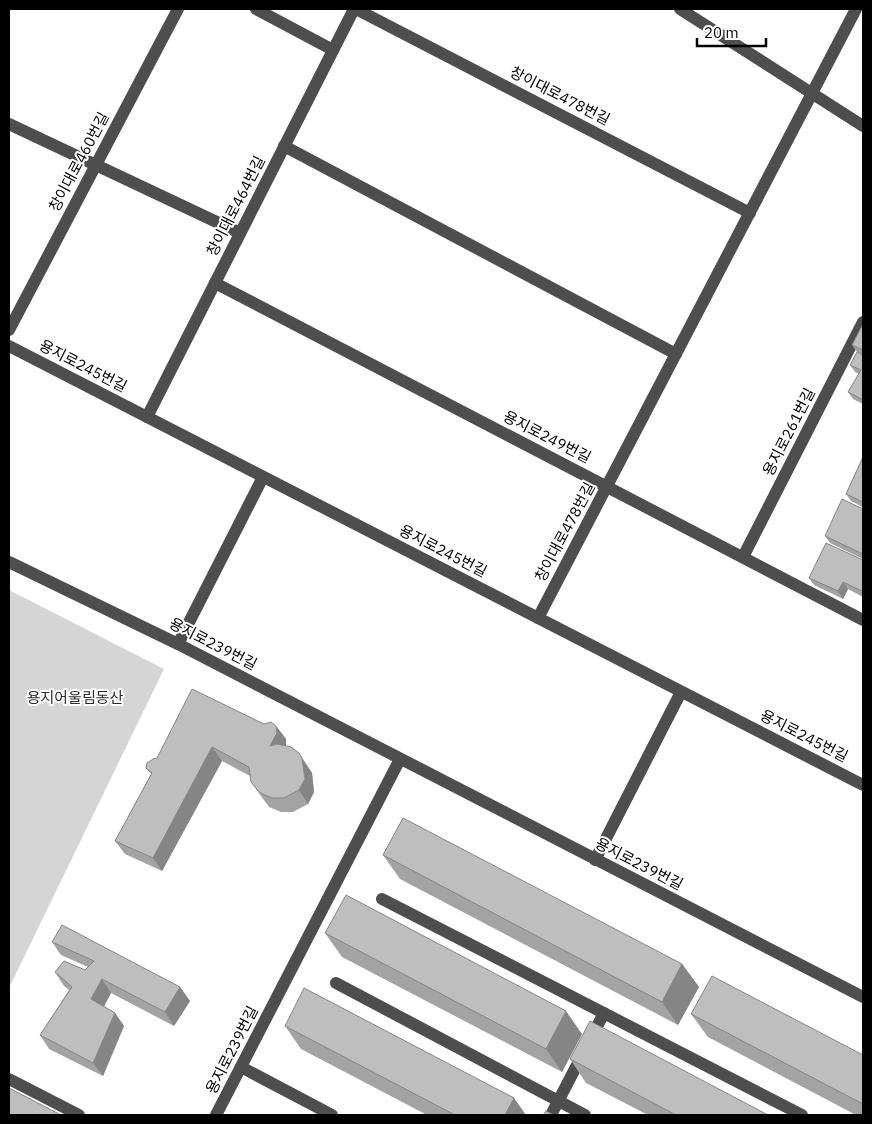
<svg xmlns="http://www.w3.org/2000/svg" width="872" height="1124" viewBox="0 0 872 1124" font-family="'IBM Plex Sans','Noto Sans KR',sans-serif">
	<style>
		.green { fill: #d5d5d5 }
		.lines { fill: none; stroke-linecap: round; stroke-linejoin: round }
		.minor { stroke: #4e4e4e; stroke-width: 12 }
		.wall { fill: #a3a3a3 }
		.shaded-wall { fill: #858585 }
		.building { fill: #bebebe; stroke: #858585 }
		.labels { text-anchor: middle; stroke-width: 4; stroke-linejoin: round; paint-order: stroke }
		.street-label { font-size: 15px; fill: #000; stroke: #fff }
		.park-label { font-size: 15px; fill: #2c2c2c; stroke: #fff }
	</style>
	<rect width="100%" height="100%" fill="#fff"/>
	<path class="green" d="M 9,590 L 164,669 L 9,988 Z"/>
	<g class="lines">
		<g class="minor">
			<path d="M 256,9 L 333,50"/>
			<path d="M 356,9 L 750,213"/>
			<path d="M 680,9 L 863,126"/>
			<path d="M 9,124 L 240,233"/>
			<path d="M 284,146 L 676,354"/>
			<path d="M 215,283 L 863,620"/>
			<path d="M 9,330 L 178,9"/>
			<path d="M 9,346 L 863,785"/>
			<path d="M 147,417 L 354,9"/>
			<path d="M 743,557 L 863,322"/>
			<path d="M 9,562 L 178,644 L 863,997"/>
			<path d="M 538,618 L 856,9"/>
			<path d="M 178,644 L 263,477"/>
			<path d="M 595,860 L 681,692"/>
			<path d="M 382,899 L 802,1115"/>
			<path d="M 336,983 L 585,1115"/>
			<path d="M 241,1067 L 332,1115"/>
			<path d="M 9,1079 L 79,1115"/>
			<path d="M 216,1115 L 400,759"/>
			<path d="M 551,1115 L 604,1013"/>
		</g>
	</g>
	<g class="wall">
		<path d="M 863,324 L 863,404 L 853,399 L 848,392 L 859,374 L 855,372 L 850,365 L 857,352 L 852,345 Z"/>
		<path d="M 863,457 L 863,507 L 851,501 L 846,494 Z"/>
		<path d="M 863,509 L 863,559 L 830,543 L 825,536 Z"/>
		<path d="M 863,560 L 863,597 L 848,589 L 843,599 L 814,585 L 809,578 Z"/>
		<path d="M 264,724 L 276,726 L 286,739 L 286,746 L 308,767 L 312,773 L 314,792 L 308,804 L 293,812 L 281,812 L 269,807 L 251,782 L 250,776 L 222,761 L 162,871 L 125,854 L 115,841 L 151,774 L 146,768 L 157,758 Z"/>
		<path d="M 383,855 L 682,964 L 699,987 L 678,1025 L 400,879 Z"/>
		<path d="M 325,933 L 582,1034 L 562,1072 L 342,957 Z"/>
		<path d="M 52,942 L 180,987 L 190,1001 L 174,1026 L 111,993 L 104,1006 L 115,1013 L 124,1026 L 103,1076 L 49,1049 L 40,1035 L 69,990 L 64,986 L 55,972 L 85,970 L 88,967 L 61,955 Z"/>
		<path d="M 691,1014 L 863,1055 L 863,1115 L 856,1115 L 708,1037 Z"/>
		<path d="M 285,1026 L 526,1115 L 427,1115 L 301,1049 Z"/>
		<path d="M 570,1059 L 768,1115 L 648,1115 L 586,1083 Z"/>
	</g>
	<g class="shaded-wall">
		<path d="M 843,582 L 848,589 L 843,599 L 838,591 Z"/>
		<path d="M 276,726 L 286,739 L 286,747 L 270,746 Z"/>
		<path d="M 212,747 L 222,761 L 162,871 L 153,858 Z"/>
		<path d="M 299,753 L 312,773 L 314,792 L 308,804 L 299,790 Z"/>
		<path d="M 682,964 L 699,987 L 678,1025 L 662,1002 Z"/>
		<path d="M 102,979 L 111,993 L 101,1012 L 91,999 Z"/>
		<path d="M 180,987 L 190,1001 L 174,1026 L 165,1012 Z"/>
		<path d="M 566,1011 L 582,1034 L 562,1072 L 546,1049 Z"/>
		<path d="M 115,1013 L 124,1026 L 103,1076 L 93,1063 Z"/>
		<path d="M 514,1098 L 526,1115 L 505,1115 Z"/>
	</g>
	<g class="building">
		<path d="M 863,324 L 863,350 L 852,345 Z"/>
		<path d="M 857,352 L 863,355 L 863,400 L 848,392 L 861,370 L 850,365 Z"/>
		<path d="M 863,457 L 863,502 L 846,494 Z"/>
		<path d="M 842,499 L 863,509 L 863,554 L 825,536 Z"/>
		<path d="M 826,543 L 863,560 L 863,590 L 862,591 L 843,582 L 838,591 L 809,578 Z"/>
		<path d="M 192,689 L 264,724 L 271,722 L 276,726 L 277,733 L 270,746 L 277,744 L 291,747 L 299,753 L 302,759 L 305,779 L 299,790 L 284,798 L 272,798 L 260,793 L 251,782 L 249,767 L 212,747 L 153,858 L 115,841 L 152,773 L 146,768 L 147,763 L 153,759 L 157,758 Z"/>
		<path d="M 403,818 L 682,964 L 662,1002 L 383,855 Z"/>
		<path d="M 346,895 L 566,1011 L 546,1049 L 325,933 Z"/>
		<path d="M 62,925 L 180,987 L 165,1012 L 102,979 L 91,999 L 115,1013 L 93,1063 L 40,1035 L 72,987 L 55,972 L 64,961 L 85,970 L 94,961 L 52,942 Z"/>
		<path d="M 712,976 L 863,1055 L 863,1104 L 691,1014 Z"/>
		<path d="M 304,988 L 514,1098 L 505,1115 L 455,1115 L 285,1026 Z"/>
		<path d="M 590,1021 L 768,1115 L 676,1115 L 570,1059 Z"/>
		<path d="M 9,1088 L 61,1115 L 9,1115 Z"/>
		<path d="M 546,1111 L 554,1115 L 543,1115 Z"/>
	</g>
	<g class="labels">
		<g class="street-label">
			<text transform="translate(560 96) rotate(27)" y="5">창이대로478번길</text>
			<text transform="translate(79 162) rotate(-62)" y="5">창이대로460번길</text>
			<text transform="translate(236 206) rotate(-63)" y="5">창이대로464번길</text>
			<text transform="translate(83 366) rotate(27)" y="5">용지로245번길</text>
			<text transform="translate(789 432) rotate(-63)" y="5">용지로261번길</text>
			<text transform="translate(547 437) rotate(27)" y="5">용지로249번길</text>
			<text transform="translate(565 532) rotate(-62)" y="5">창이대로478번길</text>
			<text transform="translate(443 551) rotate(27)" y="5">용지로245번길</text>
			<text transform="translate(213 644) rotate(27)" y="5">용지로239번길</text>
			<text transform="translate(804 736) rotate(27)" y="5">용지로245번길</text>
			<text transform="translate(639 864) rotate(27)" y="5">용지로239번길</text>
			<text transform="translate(232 1050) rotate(-63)" y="5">용지로239번길</text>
		</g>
		<g class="park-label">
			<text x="75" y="703">용지어울림동산</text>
		</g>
	</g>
	<rect width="872" height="1124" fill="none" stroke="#000000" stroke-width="20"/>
	<path d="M697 38v8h69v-8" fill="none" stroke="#000000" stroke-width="2.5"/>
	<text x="704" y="38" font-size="15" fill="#000000" stroke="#ffffff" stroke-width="4" paint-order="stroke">20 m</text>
</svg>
